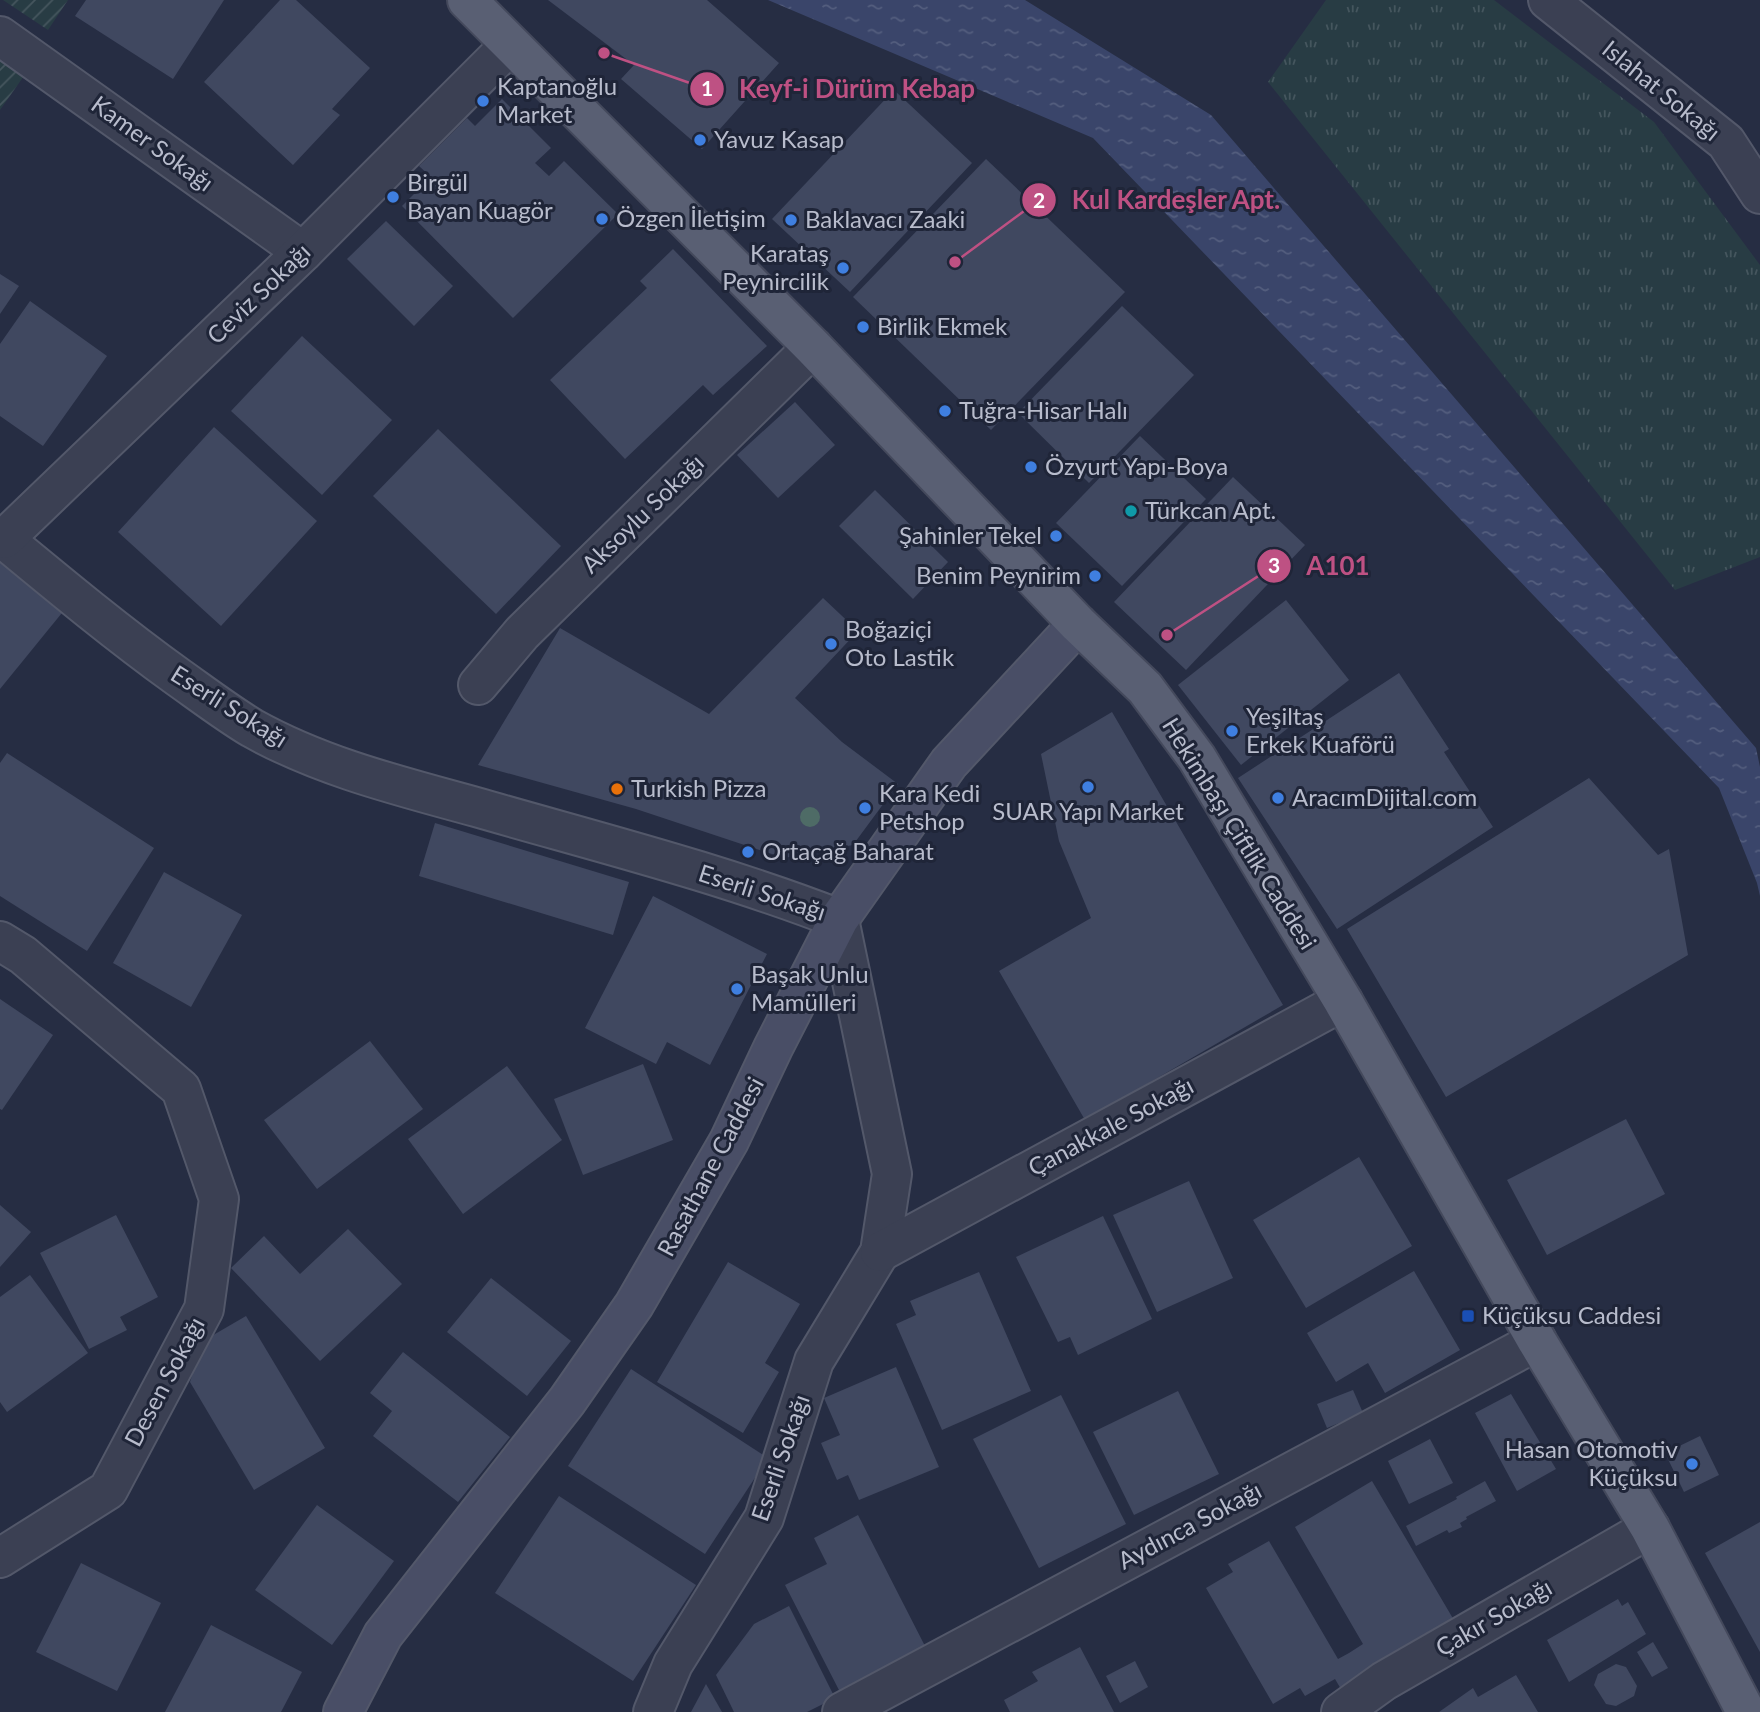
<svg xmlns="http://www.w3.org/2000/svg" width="1760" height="1712" viewBox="0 0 1760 1712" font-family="Lato,sans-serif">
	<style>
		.park { fill: url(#park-tufts) }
		.garden { fill: url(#garden-furrows) }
		.water { fill: url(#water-ripples) }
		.building { fill: #404860 }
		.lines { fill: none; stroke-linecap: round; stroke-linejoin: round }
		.street-casing { stroke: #53586a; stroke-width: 42 }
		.secondary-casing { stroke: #53586a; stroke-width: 42 }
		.primary-casing { stroke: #44495c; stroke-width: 42 }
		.street { stroke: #3b4053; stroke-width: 38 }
		.secondary { stroke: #494e66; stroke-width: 38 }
		.primary { stroke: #595f73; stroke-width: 38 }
		.tree { fill: #4e6b66 }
		.shop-dot { fill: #3f7fe0; stroke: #1f2538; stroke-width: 2.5 }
		.culture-dot { fill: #0f9aa8; stroke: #1f2538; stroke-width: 2.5 }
		.food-dot { fill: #e8710a; stroke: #1f2538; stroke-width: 2.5 }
		.transit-dot { fill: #1a4fb4; stroke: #1f2538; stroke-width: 2.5 }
		.labels { text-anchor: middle; stroke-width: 6; stroke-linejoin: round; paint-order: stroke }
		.poi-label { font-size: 24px; fill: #b8bccc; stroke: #1f2538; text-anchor: start }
		.street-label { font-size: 24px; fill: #b8bccc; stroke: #1f2538 }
		.leader { fill: none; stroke: #be5183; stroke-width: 2.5 }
		.callout-dot { fill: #be5183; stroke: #1f2538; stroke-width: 2.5 }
		.mark-label { font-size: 21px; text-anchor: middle; font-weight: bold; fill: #fff }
		.callout-label { font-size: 26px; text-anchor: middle; font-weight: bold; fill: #be5183; stroke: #1f2538; stroke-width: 6; stroke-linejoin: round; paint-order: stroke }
	</style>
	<defs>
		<pattern id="park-tufts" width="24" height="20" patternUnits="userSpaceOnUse" patternTransform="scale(1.75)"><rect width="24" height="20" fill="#283c44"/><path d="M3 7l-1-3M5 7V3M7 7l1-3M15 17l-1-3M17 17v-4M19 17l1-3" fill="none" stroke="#45565e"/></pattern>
		<pattern id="garden-furrows" width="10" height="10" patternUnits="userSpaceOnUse" patternTransform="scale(1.75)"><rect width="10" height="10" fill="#283c44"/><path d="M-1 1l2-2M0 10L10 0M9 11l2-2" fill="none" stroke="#45565e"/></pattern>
		<pattern id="water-ripples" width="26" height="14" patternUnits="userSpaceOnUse" patternTransform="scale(1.75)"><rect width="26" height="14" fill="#3a456a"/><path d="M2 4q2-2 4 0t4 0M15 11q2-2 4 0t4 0" fill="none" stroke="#545e7e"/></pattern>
	</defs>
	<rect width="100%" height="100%" fill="#262d43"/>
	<path class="park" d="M 1326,0 L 1494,0 L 1654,122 L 1760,265 L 1760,557 L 1675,590 L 1268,82 Z"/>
	<g class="garden">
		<path d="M 3,0 L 68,0 L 48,30 Z"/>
		<path d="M 0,55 L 26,73 L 0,110 Z"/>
	</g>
	<path class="water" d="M 768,0 L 1025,0 L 1211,115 L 1756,748 L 1760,767 L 1760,896 L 1757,883 L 1719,788 L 1093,138 Z"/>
	<g class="building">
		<path d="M 86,0 L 224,0 L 173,79 L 75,16 Z"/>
		<path d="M 280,0 L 296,0 L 370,68 L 332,109 L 340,115 L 293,165 L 204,82 Z"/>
		<path d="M 548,0 L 707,0 L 779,63 L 702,149 L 621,79 L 634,65 Z"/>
		<path d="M 894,90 L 972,163 L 850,292 L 772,219 Z"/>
		<path d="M 502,99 L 551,148 L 535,163 L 549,176 L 564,161 L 618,214 L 513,318 L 402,206 L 431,177 L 419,166 L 467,118 L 475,126 Z"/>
		<path d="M 986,159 L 1125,292 L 991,430 L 853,297 Z"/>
		<path d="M 386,221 L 453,286 L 414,326 L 347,259 Z"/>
		<path d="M 673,249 L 767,346 L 713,395 L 703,385 L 625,459 L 550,380 L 647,288 L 640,281 Z"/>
		<path d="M 0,274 L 19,286 L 0,314 Z"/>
		<path d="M 30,301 L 107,356 L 43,446 L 0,416 L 0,344 Z"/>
		<path d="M 1122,306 L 1194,375 L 1089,483 L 1018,413 Z"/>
		<path d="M 302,336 L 392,420 L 322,495 L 231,411 Z"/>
		<path d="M 795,402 L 835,445 L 778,498 L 737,455 Z"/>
		<path d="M 214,427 L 317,521 L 221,626 L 118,532 Z"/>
		<path d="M 438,429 L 561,546 L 496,614 L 373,496 Z"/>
		<path d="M 1140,436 L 1206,499 L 1122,586 L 1056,523 Z"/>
		<path d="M 1233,477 L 1305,545 L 1186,670 L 1114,602 Z"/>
		<path d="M 875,490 L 948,562 L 913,599 L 839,526 Z"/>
		<path d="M 0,546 L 70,603 L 0,689 Z"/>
		<path d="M 823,598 L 858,631 L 795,698 L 842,742 L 898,784 L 853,845 L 784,858 L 636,809 L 478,765 L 560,628 L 709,714 Z"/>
		<path d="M 1286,600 L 1349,680 L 1241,765 L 1178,685 Z"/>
		<path d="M 1399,673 L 1449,749 L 1444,752 L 1493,827 L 1337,929 L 1238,778 Z"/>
		<path d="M 1112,712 L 1283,1005 L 1085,1120 L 999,971 L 1091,918 L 1059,841 L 1041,754 Z"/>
		<path d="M 7,753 L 154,848 L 87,951 L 0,896 L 0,763 Z"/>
		<path d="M 1589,778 L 1658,855 L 1669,849 L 1688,955 L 1446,1097 L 1347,929 Z"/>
		<path d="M 435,823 L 629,882 L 613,935 L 419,876 Z"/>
		<path d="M 164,872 L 242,915 L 191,1007 L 113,963 Z"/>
		<path d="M 653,896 L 767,954 L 710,1065 L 667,1042 L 656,1064 L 585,1028 Z"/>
		<path d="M 0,999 L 53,1035 L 2,1110 L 0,1109 Z"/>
		<path d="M 370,1041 L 423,1109 L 317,1189 L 264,1120 Z"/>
		<path d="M 643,1064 L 673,1140 L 583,1175 L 554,1099 Z"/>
		<path d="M 507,1066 L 562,1140 L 463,1214 L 408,1139 Z"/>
		<path d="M 1626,1119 L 1665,1194 L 1547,1255 L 1507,1180 Z"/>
		<path d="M 1359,1157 L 1412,1246 L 1306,1308 L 1253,1220 Z"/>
		<path d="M 1189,1181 L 1233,1278 L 1157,1312 L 1113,1215 Z"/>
		<path d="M 0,1205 L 31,1232 L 0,1267 Z"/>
		<path d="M 116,1215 L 158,1297 L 120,1317 L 127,1330 L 89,1349 L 40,1253 Z"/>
		<path d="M 1103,1216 L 1152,1319 L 1078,1355 L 1070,1337 L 1058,1342 L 1016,1257 Z"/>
		<path d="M 348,1229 L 402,1284 L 320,1361 L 231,1268 L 264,1236 L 300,1274 Z"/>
		<path d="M 728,1262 L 800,1304 L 765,1363 L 779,1372 L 743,1433 L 657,1382 Z"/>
		<path d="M 1414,1271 L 1460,1350 L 1385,1393 L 1368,1363 L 1336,1382 L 1307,1333 Z"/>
		<path d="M 979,1272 L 1031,1391 L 942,1430 L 896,1324 L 916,1315 L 910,1301 Z"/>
		<path d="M 30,1275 L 88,1353 L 7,1412 L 0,1402 L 0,1297 Z"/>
		<path d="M 491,1278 L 571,1341 L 527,1396 L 447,1332 Z"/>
		<path d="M 246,1316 L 325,1448 L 254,1490 L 190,1382 L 203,1341 Z"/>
		<path d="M 403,1352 L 510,1437 L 458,1502 L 373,1436 L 392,1411 L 370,1393 Z"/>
		<path d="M 896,1367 L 939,1467 L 859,1500 L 848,1475 L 837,1480 L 821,1443 L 840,1435 L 824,1398 Z"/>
		<path d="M 631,1369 L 768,1458 L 705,1554 L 568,1466 Z"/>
		<path d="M 1353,1390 L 1363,1413 L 1327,1428 L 1317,1404 Z"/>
		<path d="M 1178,1391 L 1219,1474 L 1134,1515 L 1093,1432 Z"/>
		<path d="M 1511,1394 L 1556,1469 L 1517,1491 L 1475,1413 Z"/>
		<path d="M 1061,1395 L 1126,1524 L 1039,1568 L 973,1439 Z"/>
		<path d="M 1700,1436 L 1719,1475 L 1684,1492 L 1665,1453 Z"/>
		<path d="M 1430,1439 L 1453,1483 L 1409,1504 L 1388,1461 Z"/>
		<path d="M 1372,1481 L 1458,1627 L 1351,1706 L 1335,1679 L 1305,1696 L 1300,1688 L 1273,1704 L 1206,1588 L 1233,1572 L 1228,1564 L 1269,1541 L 1338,1659 L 1349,1653 L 1363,1644 L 1295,1527 Z"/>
		<path d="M 1485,1481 L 1496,1501 L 1466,1517 L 1467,1519 L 1460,1523 L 1462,1527 L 1449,1533 L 1447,1530 L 1416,1546 L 1406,1526 L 1457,1499 L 1456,1497 Z"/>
		<path d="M 559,1496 L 696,1585 L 633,1681 L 495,1593 Z"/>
		<path d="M 317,1505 L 394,1561 L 332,1645 L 255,1590 Z"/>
		<path d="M 858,1515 L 927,1650 L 841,1694 L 785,1585 L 827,1564 L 814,1538 Z"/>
		<path d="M 1760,1522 L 1760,1652 L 1705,1553 Z"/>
		<path d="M 81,1563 L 161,1603 L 117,1691 L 36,1652 Z"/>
		<path d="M 1618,1599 L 1622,1606 L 1628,1602 L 1646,1634 L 1569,1682 L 1547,1640 Z"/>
		<path d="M 789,1606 L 835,1698 L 807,1712 L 734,1712 L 716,1675 L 754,1624 Z"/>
		<path d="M 211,1625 L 302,1672 L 281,1712 L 165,1712 Z"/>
		<path d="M 1653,1642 L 1668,1668 L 1652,1677 L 1637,1652 Z"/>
		<path d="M 1080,1647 L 1114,1712 L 1010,1712 L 1004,1700 L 1038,1681 L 1032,1672 Z"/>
		<path d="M 1135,1661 L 1148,1687 L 1120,1703 L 1106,1676 Z"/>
		<path d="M 1616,1664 L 1626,1667 L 1637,1686 L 1634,1696 L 1616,1706 L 1606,1704 L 1594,1685 L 1598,1674 Z"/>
		<path d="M 1516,1675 L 1538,1712 L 1439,1712 L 1473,1688 L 1478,1697 Z"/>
		<path d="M 706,1684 L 722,1712 L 691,1712 Z"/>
	</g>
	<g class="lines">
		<defs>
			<g id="street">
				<path d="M 1548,0 L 1726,142 L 1760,194"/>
				<path d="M 0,36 L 303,252"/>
				<path d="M 0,536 C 58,584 117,633 178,677 C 202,694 227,713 252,728 C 322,767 400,786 476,807 C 597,842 721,873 839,919 L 892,1174 L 880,1252 L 814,1361 L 764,1518 L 673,1664 L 653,1712"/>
				<path d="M 4,539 L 303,252 L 510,45"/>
				<path d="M 478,685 L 522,633 L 813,347"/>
				<path d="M 0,941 L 23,955 L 181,1089 L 219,1199 L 204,1309 L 108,1490 L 0,1558"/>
				<path d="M 880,1252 L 1343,1001"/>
				<path d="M 842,1712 L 1537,1341"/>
				<path d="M 1341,1712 L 1384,1681 L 1650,1528"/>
			</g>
			<path id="secondary" d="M 343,1712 L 383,1635 L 567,1401 L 634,1305 L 729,1141 L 773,1048 L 839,919 L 949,763 L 1078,624"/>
			<path id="primary" d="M 467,0 L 813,347 L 1078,624 L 1145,688 L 1197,758 L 1343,1001 L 1537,1341 L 1650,1528 L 1746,1712"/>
		</defs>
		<use href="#street" class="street-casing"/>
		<use href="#secondary" class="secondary-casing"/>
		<use href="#primary" class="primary-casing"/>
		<use href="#street" class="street"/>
		<use href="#secondary" class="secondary"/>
		<use href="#primary" class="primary"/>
	</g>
	<circle class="tree" cx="810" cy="817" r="10"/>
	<g class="shop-dot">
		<circle cx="483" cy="101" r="7"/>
		<circle cx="700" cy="140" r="7"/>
		<circle cx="393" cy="197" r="7"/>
		<circle cx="602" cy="219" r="7"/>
		<circle cx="791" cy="220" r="7"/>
		<circle cx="843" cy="268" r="7"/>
		<circle cx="863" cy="327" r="7"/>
		<circle cx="945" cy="411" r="7"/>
		<circle cx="1031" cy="467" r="7"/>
		<circle cx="1056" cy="536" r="7"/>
		<circle cx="1095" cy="576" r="7"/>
		<circle cx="831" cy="644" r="7"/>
		<circle cx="1232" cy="731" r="7"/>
		<circle cx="1088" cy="787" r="7"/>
		<circle cx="1278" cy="798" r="7"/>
		<circle cx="865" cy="808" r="7"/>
		<circle cx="748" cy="852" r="7"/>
		<circle cx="737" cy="989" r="7"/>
		<circle cx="1692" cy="1464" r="7"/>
	</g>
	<circle class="culture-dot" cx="1131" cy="511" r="7"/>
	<circle class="food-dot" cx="617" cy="789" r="7"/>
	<rect class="transit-dot" x="1461" y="1309" width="14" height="14" rx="3.5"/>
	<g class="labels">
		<g class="poi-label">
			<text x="497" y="95">Kaptanoğlu<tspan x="497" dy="28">Market</tspan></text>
			<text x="714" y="148">Yavuz Kasap</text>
			<text x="407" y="191">Birgül<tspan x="407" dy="28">Bayan Kuagör</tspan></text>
			<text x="616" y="227">Özgen İletişim</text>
			<text x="805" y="228">Baklavacı Zaaki</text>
			<text x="829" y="262" text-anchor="end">Karataş<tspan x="829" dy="28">Peynircilik</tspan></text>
			<text x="877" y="335">Birlik Ekmek</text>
			<text x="959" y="419">Tuğra-Hisar Halı</text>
			<text x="1045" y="475">Özyurt Yapı-Boya</text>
			<text x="1145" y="519">Türkcan Apt.</text>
			<text x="1042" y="544" text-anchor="end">Şahinler Tekel</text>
			<text x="1081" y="584" text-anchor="end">Benim Peynirim</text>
			<text x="845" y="638">Boğaziçi<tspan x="845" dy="28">Oto Lastik</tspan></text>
			<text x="1246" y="725">Yeşiltaş<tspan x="1246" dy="28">Erkek Kuaförü</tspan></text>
			<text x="631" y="797">Turkish Pizza</text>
			<text x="879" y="802">Kara Kedi<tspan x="879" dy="28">Petshop</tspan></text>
			<text x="1292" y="806">AracımDijital.com</text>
			<text x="1088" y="820" text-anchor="middle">SUAR Yapı Market</text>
			<text x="762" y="860">Ortaçağ Baharat</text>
			<text x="751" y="983">Başak Unlu<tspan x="751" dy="28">Mamülleri</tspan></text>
			<text x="1482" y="1324">Küçüksu Caddesi</text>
			<text x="1678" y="1458" text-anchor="end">Hasan Otomotiv<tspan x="1678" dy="28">Küçüksu</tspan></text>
		</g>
		<g class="street-label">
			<text transform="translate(1661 91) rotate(39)" y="8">Islahat Sokağı</text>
			<text transform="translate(152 144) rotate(36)" y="8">Kamer Sokağı</text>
			<text transform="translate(259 294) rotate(-44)" y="8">Ceviz Sokağı</text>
			<text transform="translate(643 514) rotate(-44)" y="8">Aksoylu Sokağı</text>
			<text transform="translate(229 707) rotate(32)" y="8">Eserli Sokağı</text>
			<text transform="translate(1239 834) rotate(58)" y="8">Hekimbaşı Çiftlik Caddesi</text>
			<text transform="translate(762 893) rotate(18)" y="8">Eserli Sokağı</text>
			<text transform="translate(1111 1127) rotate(-28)" y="8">Çanakkale Sokağı</text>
			<text transform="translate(711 1167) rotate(-62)" y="8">Rasathane Caddesi</text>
			<text transform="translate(165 1382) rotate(-62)" y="8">Desen Sokağı</text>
			<text transform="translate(781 1458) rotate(-71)" y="8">Eserli Sokağı</text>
			<text transform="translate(1190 1526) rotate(-28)" y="8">Aydınca Sokağı</text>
			<text transform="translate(1494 1618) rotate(-30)" y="8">Çakır Sokağı</text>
		</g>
	</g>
	<path class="leader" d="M604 53L707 89M955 262L1039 200M1167 635L1274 566"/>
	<g class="callout-dot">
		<circle cx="604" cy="53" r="7"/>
		<circle cx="955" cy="262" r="7"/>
		<circle cx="1167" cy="635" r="7"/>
		<circle cx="707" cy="89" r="18"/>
		<circle cx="1039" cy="200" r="18"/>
		<circle cx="1274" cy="566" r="18"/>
	</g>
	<g class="mark-label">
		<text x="707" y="96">1</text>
		<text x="1039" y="208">2</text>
		<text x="1274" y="573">3</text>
	</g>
	<g class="callout-label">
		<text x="857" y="98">Keyf-i Dürüm Kebap</text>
		<text x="1176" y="209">Kul Kardeşler Apt.</text>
		<text x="1338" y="575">A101</text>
	</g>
</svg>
